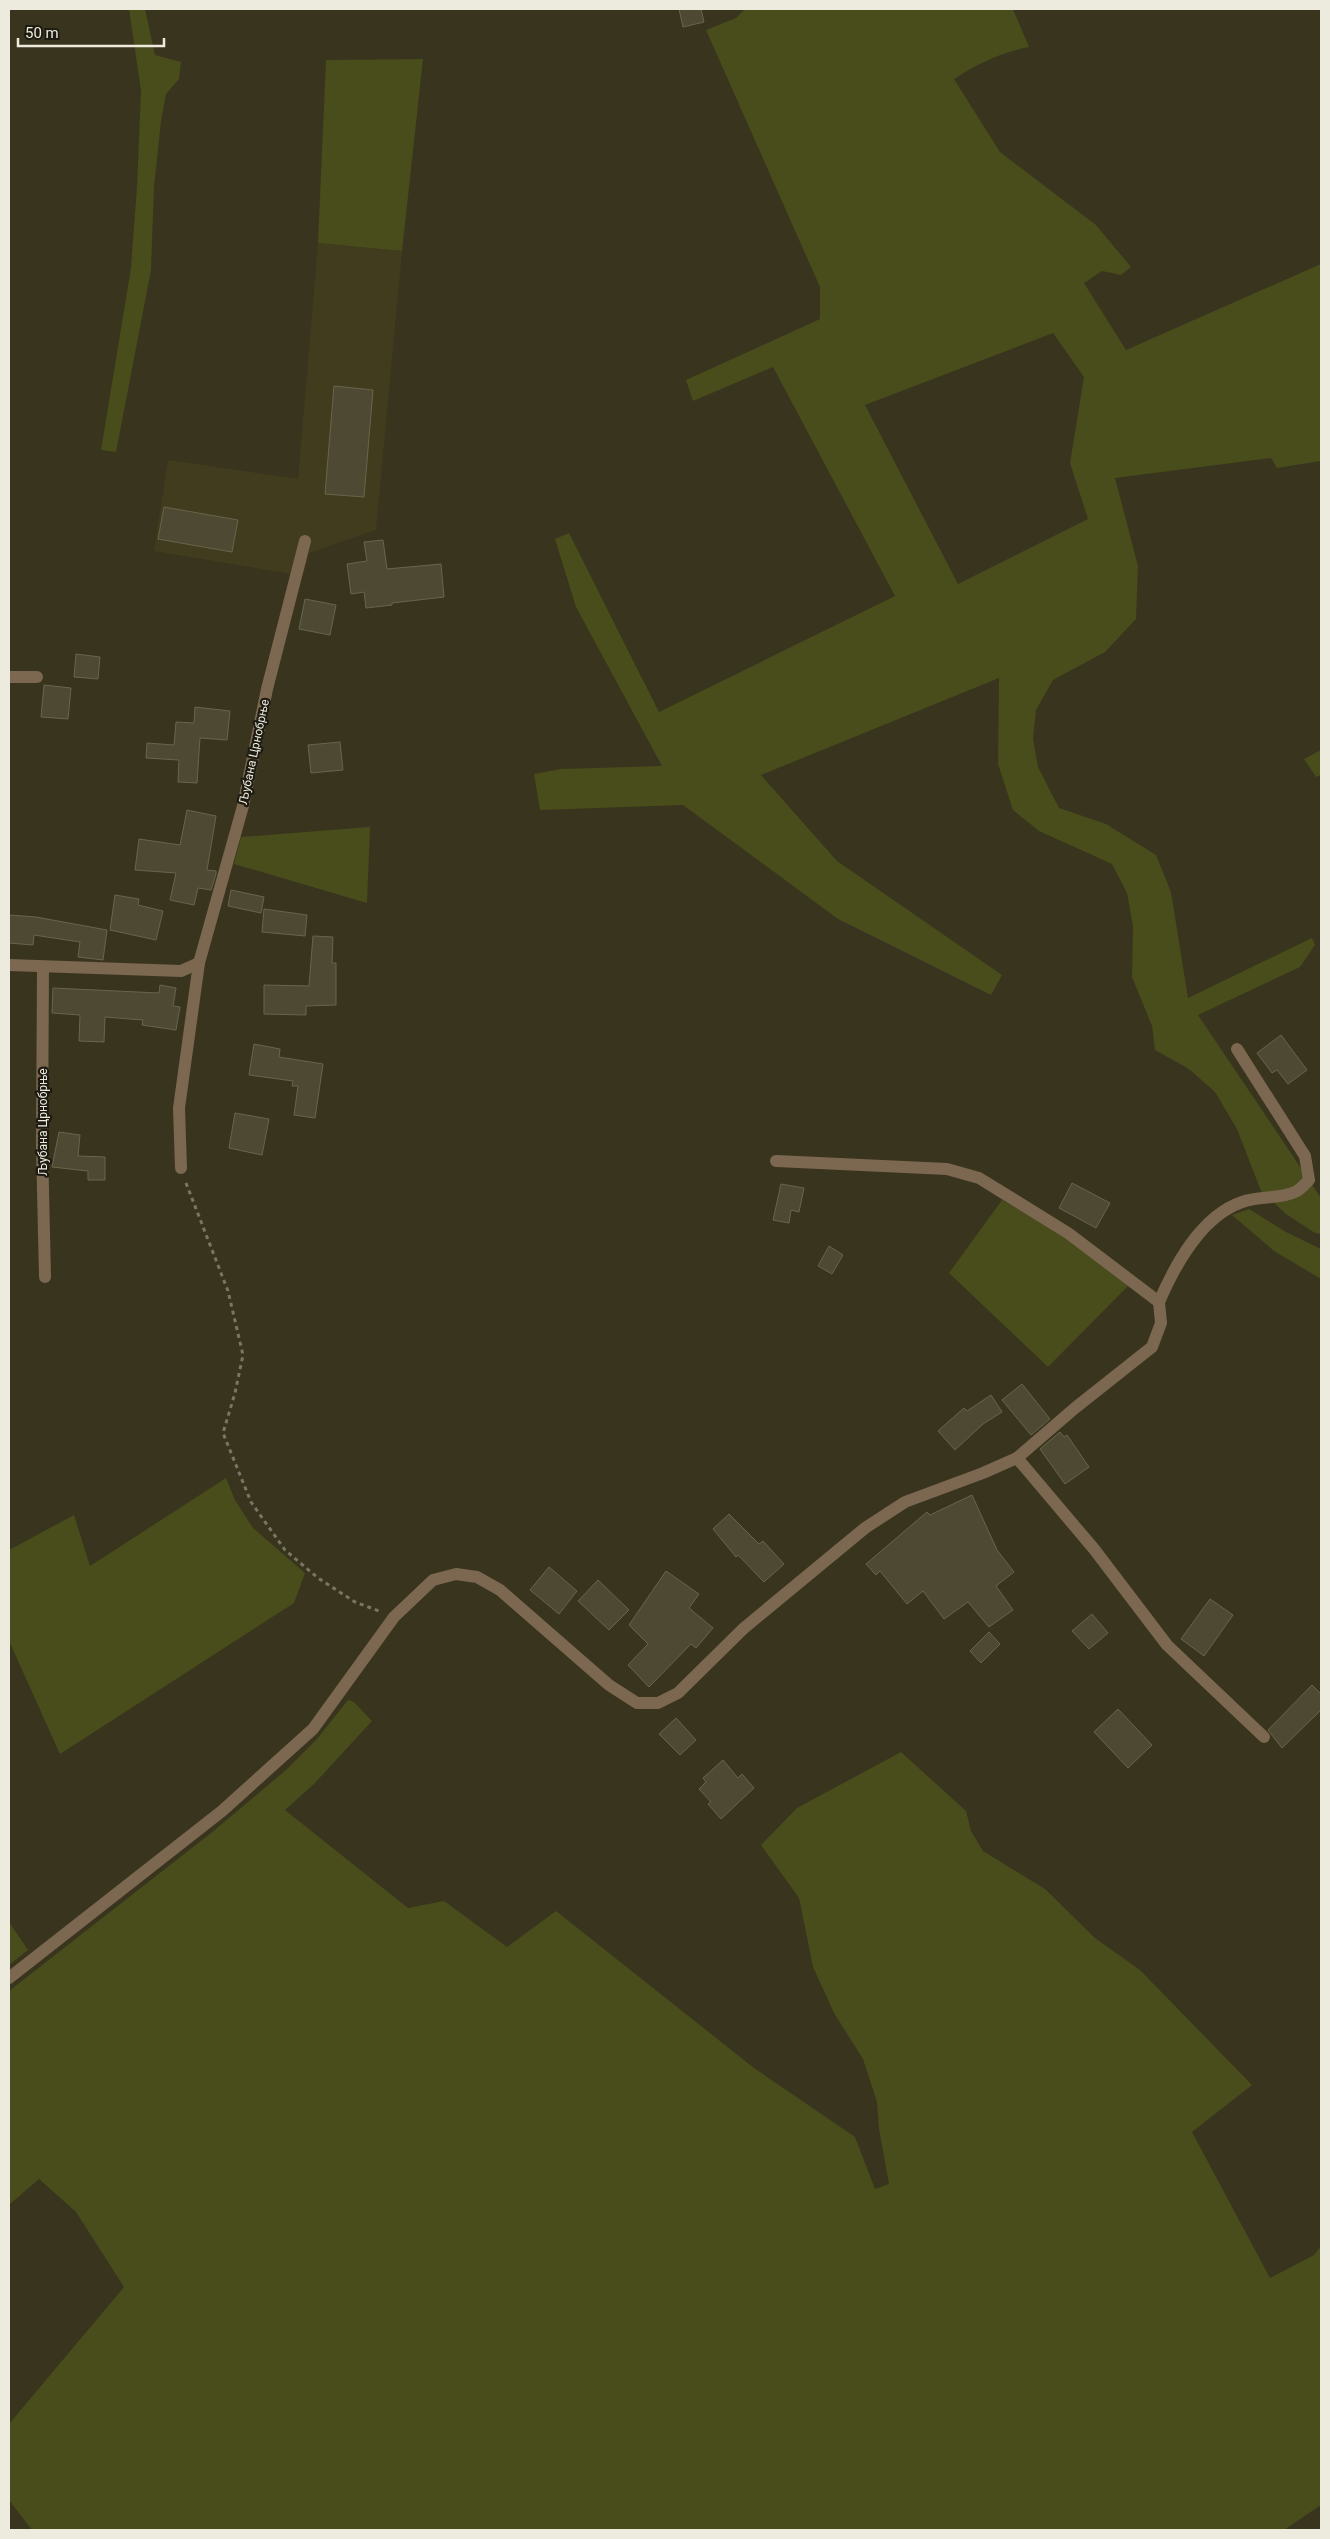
<svg xmlns="http://www.w3.org/2000/svg" width="1330" height="2539" viewBox="0 0 1330 2539" font-family="Roboto,sans-serif">
	<style>
		.built { fill: #413c1e }
		.green { fill: #484d1b; fill-rule: evenodd }
		.building { fill: #4d4932; stroke: #69654d }
		.lines { fill: none; stroke-linecap: round; stroke-linejoin: round }
		.path { stroke: #797663; stroke-width: 3; stroke-dasharray: 4 4; stroke-linecap: butt }
		.minor { stroke: #7c6750; stroke-width: 12 }
		.labels { text-anchor: middle; stroke-width: 4.5; stroke-linejoin: round; paint-order: stroke }
		.street-label { font-size: 12px; fill: #edebdd; stroke: #1d1b12 }
	</style>
	<rect width="100%" height="100%" fill="#38341e"/>
	<path class="built" d="M 318,243 L 402,251 L 376,530 L 309,553 L 303,576 L 154,551 L 168,460 L 298,479 Z"/>
	<g class="green">
		<path d="M 129,9 L 145,9 L 155,55 L 181,62 L 179,79 L 166,94 L 161,121 L 154,187 L 151,270 L 116,452 L 101,450 L 131,268 L 137,186 L 141,91 Z"/>
		<path d="M 745,9 L 1013,9 L 1029,47 C 1002,52 977,64 954,79 L 1000,152 L 1096,225 L 1131,267 L 1121,275 L 1102,271 L 1084,283 L 1126,350 L 1321,264 L 1321,461 L 1277,468 L 1271,458 L 1115,478 L 1138,566 L 1136,619 L 1105,652 L 1053,680 L 1036,710 L 1033,739 L 1038,767 L 1059,808 L 1106,824 L 1156,855 L 1171,892 L 1188,998 L 1312,938 L 1315,945 L 1300,967 L 1198,1015 L 1321,1198 L 1321,1234 L 1315,1233 L 1286,1214 L 1261,1191 L 1237,1129 L 1215,1092 L 1189,1069 L 1155,1050 L 1152,1026 L 1132,977 L 1133,926 L 1127,893 L 1112,864 L 1039,831 L 1013,810 L 998,764 L 999,678 L 761,775 L 837,861 L 1002,975 L 991,995 L 838,919 L 683,805 L 540,810 L 534,774 L 561,769 L 662,766 L 576,607 L 555,539 L 569,533 L 659,712 L 895,596 L 773,367 L 693,401 L 686,380 L 820,319 L 820,287 L 706,30 L 736,18 ZM 1053,333 L 1084,377 L 1070,463 L 1088,519 L 958,584 L 865,405 Z"/>
		<path d="M 423,59 L 402,251 L 318,243 L 326,60 Z"/>
		<path d="M 1321,750 L 1321,775 L 1316,777 L 1304,759 Z"/>
		<path d="M 370,827 L 367,903 L 234,864 L 241,837 Z"/>
		<path d="M 1002,1200 L 1063,1236 L 1128,1286 L 1048,1367 L 949,1273 Z"/>
		<path d="M 1249,1209 L 1286,1232 L 1321,1249 L 1321,1279 L 1274,1251 L 1232,1215 Z"/>
		<path d="M 226,1478 L 235,1500 L 253,1528 L 305,1573 L 294,1603 L 60,1754 L 9,1641 L 9,1550 L 74,1515 L 90,1566 Z"/>
		<path d="M 348,1700 L 354,1702 L 372,1721 L 314,1784 L 285,1810 L 408,1908 L 444,1901 L 507,1947 L 556,1911 L 754,2068 L 855,2137 L 875,2189 L 889,2184 L 879,2129 L 877,2102 L 863,2059 L 834,2013 L 813,1967 L 799,1898 L 761,1845 L 797,1808 L 901,1752 L 966,1811 L 971,1831 L 983,1851 L 1045,1889 L 1095,1938 L 1140,1970 L 1252,2085 L 1192,2132 L 1270,2278 L 1314,2255 L 1321,2246 L 1321,2505 L 1284,2530 L 32,2530 L 9,2500 L 9,2424 L 124,2287 L 76,2212 L 39,2179 L 9,2205 L 9,1991 L 211,1833 L 286,1770 L 317,1739 Z"/>
		<path d="M 9,1922 L 28,1950 L 9,1965 Z"/>
	</g>
	<g class="building">
		<path d="M 679,9 L 701,9 L 704,22 L 683,27 Z"/>
		<path d="M 334,386 L 373,390 L 364,497 L 325,494 Z"/>
		<path d="M 164,507 L 238,520 L 232,552 L 158,539 Z"/>
		<path d="M 383,540 L 387,569 L 441,564 L 444,597 L 392,603 L 392,605 L 366,608 L 364,592 L 351,594 L 347,564 L 367,561 L 364,542 Z"/>
		<path d="M 305,599 L 336,605 L 330,635 L 299,629 Z"/>
		<path d="M 76,654 L 100,657 L 98,679 L 74,677 Z"/>
		<path d="M 44,685 L 71,688 L 68,719 L 41,717 Z"/>
		<path d="M 195,707 L 230,711 L 227,740 L 200,738 L 197,783 L 178,782 L 179,760 L 146,758 L 147,743 L 174,745 L 176,722 L 194,723 Z"/>
		<path d="M 340,742 L 343,770 L 311,773 L 308,745 Z"/>
		<path d="M 187,810 L 216,816 L 207,870 L 216,871 L 216,874 L 211,890 L 198,888 L 194,905 L 170,900 L 176,873 L 135,870 L 139,839 L 180,845 Z"/>
		<path d="M 231,890 L 264,897 L 261,913 L 228,906 Z"/>
		<path d="M 115,895 L 139,899 L 138,905 L 163,911 L 156,940 L 110,930 Z"/>
		<path d="M 264,909 L 307,915 L 305,936 L 262,932 Z"/>
		<path d="M 9,915 L 36,917 L 107,930 L 103,960 L 78,957 L 80,942 L 34,935 L 33,945 L 9,943 Z"/>
		<path d="M 313,936 L 333,937 L 332,963 L 336,963 L 336,1005 L 306,1006 L 306,1015 L 264,1014 L 264,985 L 309,986 Z"/>
		<path d="M 160,985 L 176,988 L 173,1006 L 180,1007 L 176,1030 L 142,1025 L 143,1020 L 105,1017 L 104,1042 L 79,1041 L 80,1015 L 52,1013 L 53,988 L 159,993 Z"/>
		<path d="M 1281,1035 L 1307,1070 L 1288,1084 L 1277,1070 L 1272,1073 L 1257,1053 Z"/>
		<path d="M 254,1044 L 280,1049 L 279,1057 L 323,1064 L 315,1118 L 294,1115 L 298,1086 L 292,1086 L 293,1081 L 249,1075 Z"/>
		<path d="M 235,1113 L 269,1119 L 262,1155 L 229,1148 Z"/>
		<path d="M 59,1132 L 80,1135 L 78,1156 L 105,1157 L 105,1180 L 88,1180 L 88,1171 L 52,1167 Z"/>
		<path d="M 1072,1183 L 1110,1203 L 1096,1228 L 1059,1208 Z"/>
		<path d="M 781,1184 L 804,1188 L 799,1212 L 791,1210 L 789,1223 L 773,1220 Z"/>
		<path d="M 829,1246 L 843,1255 L 832,1274 L 818,1266 Z"/>
		<path d="M 1022,1384 L 1050,1419 L 1031,1435 L 1002,1400 Z"/>
		<path d="M 991,1395 L 1002,1412 L 983,1424 L 955,1450 L 938,1431 L 964,1408 L 967,1411 Z"/>
		<path d="M 1060,1432 L 1064,1437 L 1067,1435 L 1089,1467 L 1065,1484 L 1040,1449 Z"/>
		<path d="M 972,1495 L 997,1550 L 1014,1572 L 996,1586 L 1013,1610 L 989,1627 L 968,1602 L 944,1619 L 923,1591 L 907,1604 L 880,1571 L 876,1575 L 866,1564 L 927,1512 L 930,1515 Z"/>
		<path d="M 729,1514 L 759,1544 L 763,1541 L 784,1564 L 764,1582 L 738,1555 L 736,1557 L 713,1529 Z"/>
		<path d="M 549,1567 L 577,1591 L 559,1614 L 530,1590 Z"/>
		<path d="M 666,1571 L 699,1594 L 689,1608 L 713,1628 L 696,1648 L 691,1644 L 649,1687 L 628,1665 L 648,1644 L 629,1625 Z"/>
		<path d="M 598,1580 L 629,1610 L 609,1630 L 578,1601 Z"/>
		<path d="M 1210,1599 L 1233,1615 L 1204,1656 L 1181,1639 Z"/>
		<path d="M 1092,1614 L 1108,1633 L 1089,1649 L 1072,1631 Z"/>
		<path d="M 989,1632 L 1000,1644 L 981,1663 L 970,1651 Z"/>
		<path d="M 1312,1685 L 1321,1694 L 1321,1710 L 1282,1748 L 1268,1730 Z"/>
		<path d="M 1118,1709 L 1152,1745 L 1128,1768 L 1094,1732 Z"/>
		<path d="M 676,1718 L 696,1740 L 680,1755 L 659,1734 Z"/>
		<path d="M 723,1760 L 738,1778 L 742,1774 L 754,1788 L 721,1819 L 708,1804 L 711,1802 L 699,1789 L 706,1782 L 703,1778 Z"/>
	</g>
	<g class="lines">
		<path class="path" d="M 186,1183 L 228,1291 L 243,1355 L 235,1393 L 223,1433 L 251,1502 L 285,1550 L 318,1578 L 355,1602 L 379,1611"/>
		<g class="minor">
			<path d="M 9,677 L 37,677"/>
			<path d="M 9,965 L 181,971 L 199,963"/>
			<path d="M 43,967 L 42,1146 L 45,1277"/>
			<path d="M 181,1168 L 179,1108 L 199,963 L 243,806 L 267,689 L 305,541"/>
			<path d="M 1159,1302 C 1175,1265 1201,1216 1242,1202 C 1259,1196 1279,1199 1295,1192 C 1300,1190 1305,1184 1309,1180 L 1305,1156 L 1237,1049"/>
			<path d="M 1017,1458 L 1094,1549 L 1167,1645 L 1264,1737"/>
			<path d="M 9,1978 L 222,1811 L 313,1729 L 394,1617 L 433,1580 L 456,1574 L 477,1577 L 500,1590 L 609,1685 L 637,1703 L 658,1703 L 678,1693 L 744,1628 L 865,1528 L 905,1502 L 983,1473 L 1017,1458 L 1075,1408 L 1152,1347 L 1161,1323 L 1159,1302 L 1068,1233 L 979,1178 L 947,1169 L 776,1161"/>
		</g>
	</g>
	<g class="labels">
		<g class="street-label">
			<text transform="translate(254 752) rotate(-78)" y="4">Љубана Црнобрње</text>
			<text transform="translate(43 1122) rotate(-90)" y="4">Љубана Црнобрње</text>
		</g>
	</g>
	<rect width="1330" height="2539" fill="none" stroke="#edebdd" stroke-width="20"/>
	<path d="M18 38v8h146v-8" fill="none" stroke="#edebdd" stroke-width="2.5"/>
	<text x="25" y="38" font-size="15" fill="#edebdd" stroke="#1d1b12" stroke-width="4" paint-order="stroke">50 m</text>
</svg>
